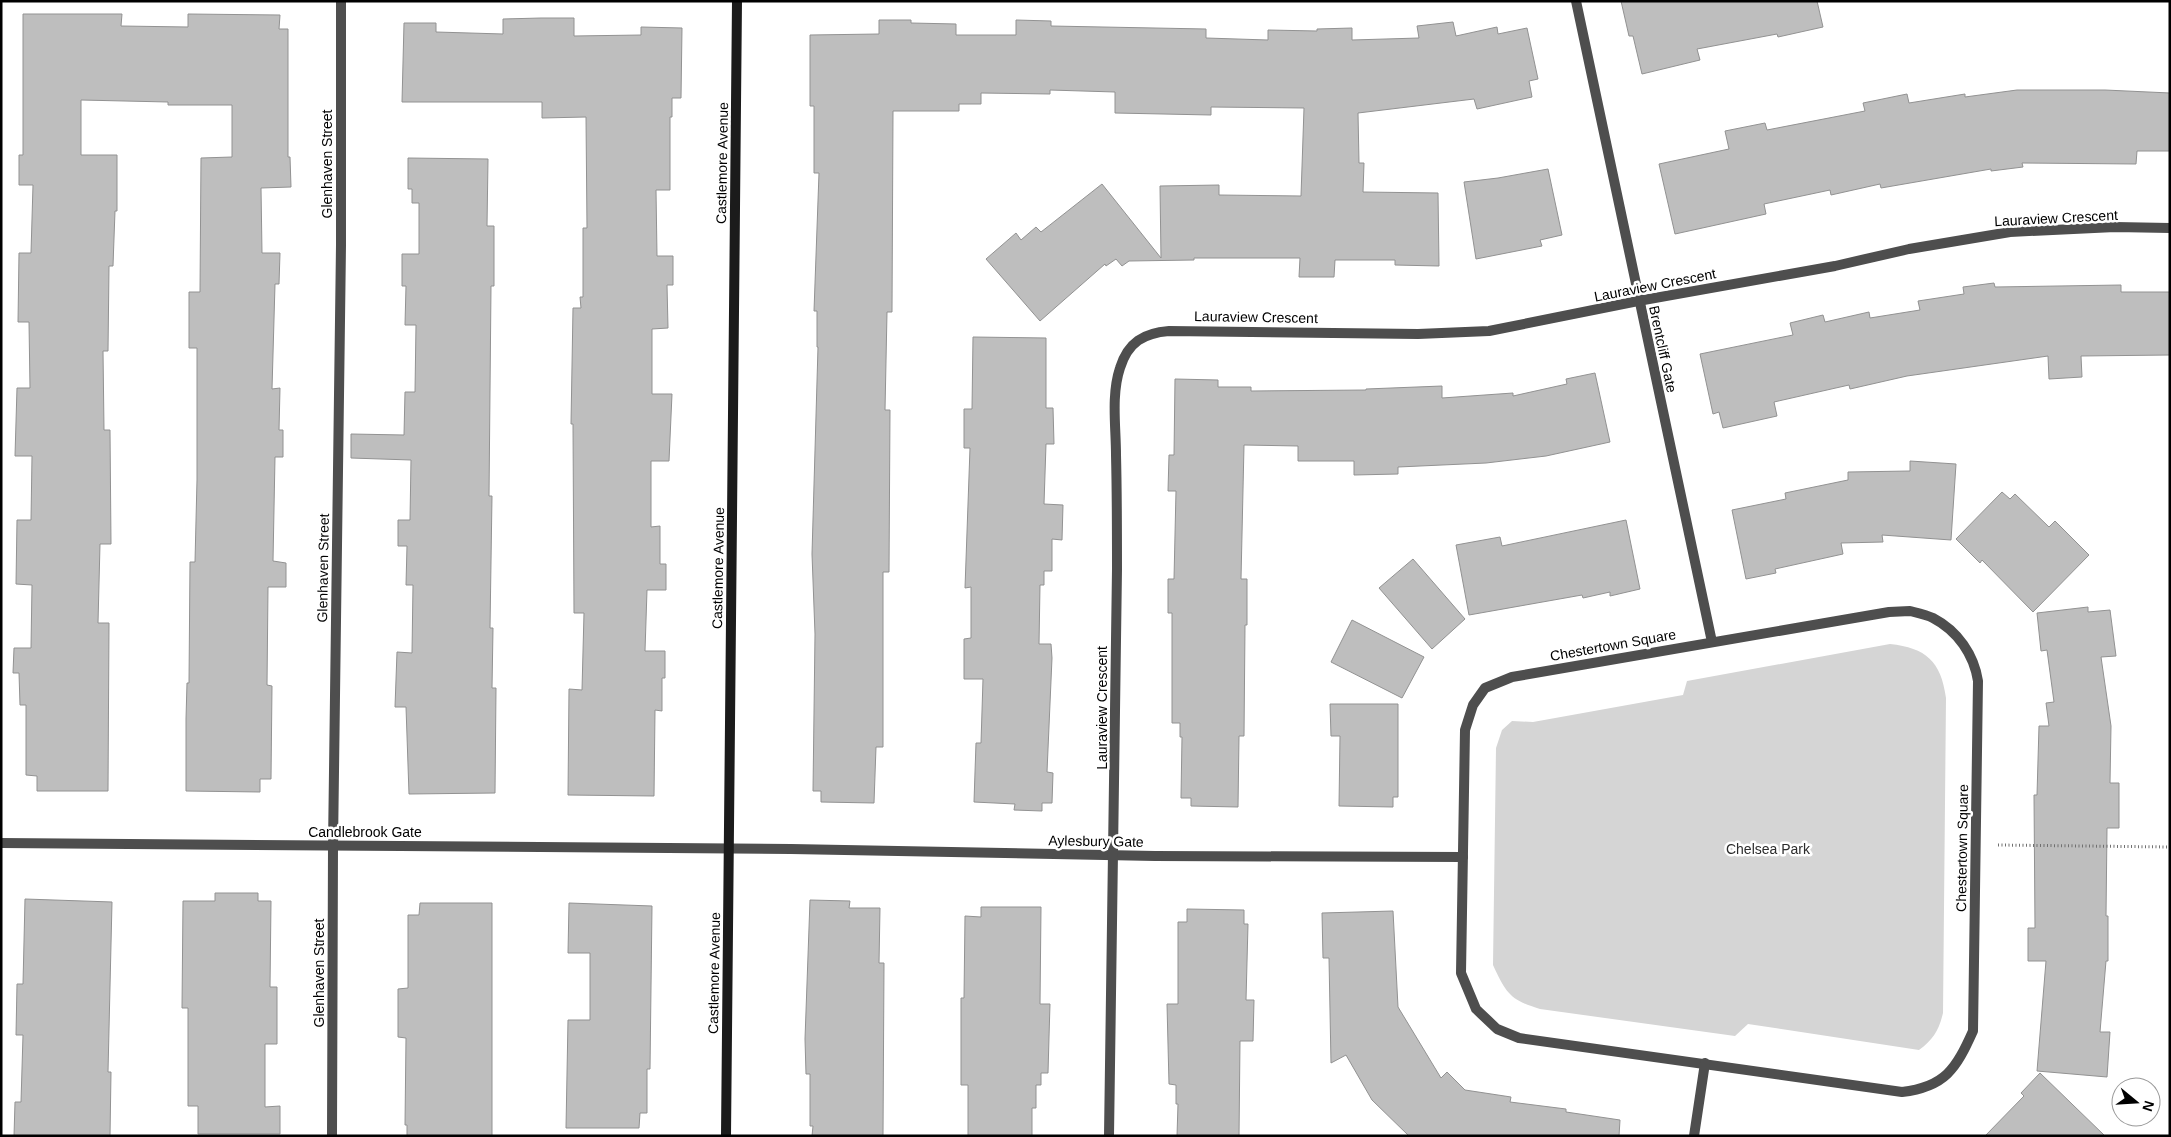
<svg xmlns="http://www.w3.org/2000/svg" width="2171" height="1137" viewBox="0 0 2171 1137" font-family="Helvetica,sans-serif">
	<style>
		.green { fill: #d5d5d5 }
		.building { fill: #bebebe; stroke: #929292 }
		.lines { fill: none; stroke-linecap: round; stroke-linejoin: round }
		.path { stroke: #707070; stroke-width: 3; stroke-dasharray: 1 2.5; stroke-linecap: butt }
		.street { stroke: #4e4e4e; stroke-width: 10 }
		.secondary { stroke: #1b1b1b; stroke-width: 10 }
		.labels { text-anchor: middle; stroke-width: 5; stroke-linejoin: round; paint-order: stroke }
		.street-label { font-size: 14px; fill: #000; stroke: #fff }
		.park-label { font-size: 14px; fill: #2c2c2c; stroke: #fff }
	</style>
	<rect width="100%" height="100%" fill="#fff"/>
	<path class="green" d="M 1890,644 C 1926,648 1941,661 1946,698 L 1943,1013 C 1939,1030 1933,1040 1919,1050 L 1748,1024 L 1735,1036 L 1540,1009 C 1510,1000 1506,993 1493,965 L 1496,748 L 1502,730 L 1512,721 L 1533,722 L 1683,695 L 1687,681 Z"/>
	<g class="building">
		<path d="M 1621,1 L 1817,1 L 1823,27 L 1778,37 L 1777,34 L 1697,49 L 1700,60 L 1642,74 L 1633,36 L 1629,36 Z"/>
		<path d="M 23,14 L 122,14 L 121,26 L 188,27 L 188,14 L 280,15 L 279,29 L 288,29 L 288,157 L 290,157 L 291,187 L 261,188 L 262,253 L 280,253 L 279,284 L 275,284 L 272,389 L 280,388 L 279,430 L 283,430 L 283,457 L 275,457 L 273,561 L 286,563 L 286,587 L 268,587 L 267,685 L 272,686 L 271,779 L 260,779 L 260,792 L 186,791 L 186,719 L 187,683 L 189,683 L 190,562 L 195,562 L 197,480 L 197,348 L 189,348 L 189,292 L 200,292 L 201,158 L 232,157 L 232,105 L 168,105 L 168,102 L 81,100 L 81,155 L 117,155 L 117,211 L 115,211 L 113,266 L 109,266 L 108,351 L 103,351 L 104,430 L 110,430 L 111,544 L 100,544 L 98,623 L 109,623 L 108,791 L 37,791 L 37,776 L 26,775 L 26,705 L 20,705 L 19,673 L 13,673 L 14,648 L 31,648 L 32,585 L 16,584 L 17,520 L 31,520 L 32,456 L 15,456 L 17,388 L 30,388 L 29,322 L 18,322 L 19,253 L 31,253 L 33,185 L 19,185 L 19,155 L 23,155 Z"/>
		<path d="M 541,18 L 574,18 L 574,36 L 641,35 L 641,27 L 682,28 L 681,98 L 672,98 L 672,117 L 670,117 L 670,190 L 656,190 L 657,256 L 673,256 L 673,285 L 667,285 L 668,328 L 652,329 L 652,394 L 672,394 L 669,461 L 651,461 L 651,527 L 660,526 L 660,564 L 666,564 L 666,590 L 647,590 L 645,651 L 665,651 L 665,678 L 662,678 L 662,711 L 655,710 L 654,796 L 568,795 L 569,689 L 582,690 L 584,613 L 574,613 L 573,424 L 571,424 L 573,308 L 581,308 L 580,297 L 583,297 L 583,228 L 587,228 L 586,117 L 542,118 L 542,102 L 402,102 L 404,23 L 436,23 L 436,32 L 503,34 L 503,19 Z"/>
		<path d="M 879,20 L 911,20 L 911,23 L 956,24 L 956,35 L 1016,35 L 1016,20 L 1051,21 L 1051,26 L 1206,29 L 1206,38 L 1268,40 L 1268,30 L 1317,31 L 1317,29 L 1352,28 L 1352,40 L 1419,38 L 1417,26 L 1453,22 L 1456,36 L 1497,27 L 1498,34 L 1527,28 L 1538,79 L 1529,81 L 1532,97 L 1477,109 L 1474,99 L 1358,113 L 1359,163 L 1364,163 L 1363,192 L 1438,193 L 1439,266 L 1395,265 L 1395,260 L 1335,260 L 1334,277 L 1299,277 L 1300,258 L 1194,258 L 1194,260 L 1129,261 L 1122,266 L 1116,259 L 1106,266 L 1105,264 L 1040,321 L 986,259 L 1016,233 L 1021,240 L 1036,227 L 1041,232 L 1102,184 L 1161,258 L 1160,186 L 1219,185 L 1219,195 L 1301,196 L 1304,108 L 1211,107 L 1211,115 L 1115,113 L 1115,92 L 1050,90 L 1050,94 L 981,93 L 981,104 L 959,104 L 959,111 L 893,111 L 892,312 L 887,312 L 885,410 L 890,410 L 889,572 L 883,572 L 883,747 L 876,747 L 874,803 L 821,802 L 821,791 L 813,791 L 815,634 L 812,554 L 818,347 L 817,347 L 817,311 L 814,311 L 819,173 L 814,173 L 814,106 L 810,106 L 810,35 L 879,34 Z"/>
		<path d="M 2017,90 L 2105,90 L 2170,93 L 2170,151 L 2137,151 L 2136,164 L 2022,163 L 2023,167 L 1991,171 L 1991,169 L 1881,188 L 1880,184 L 1831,195 L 1830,190 L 1764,204 L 1766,214 L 1675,234 L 1659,164 L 1729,149 L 1725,131 L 1765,123 L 1767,130 L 1865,111 L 1863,103 L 1907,94 L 1909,103 L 1965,94 L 1965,97 Z"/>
		<path d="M 408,158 L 488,159 L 487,226 L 494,226 L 494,286 L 491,286 L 489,496 L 492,496 L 490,628 L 493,628 L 492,688 L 496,688 L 495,793 L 409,794 L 406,707 L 395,707 L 397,652 L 412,653 L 413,585 L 406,585 L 407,546 L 398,546 L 398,520 L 410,520 L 411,460 L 351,458 L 351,434 L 404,435 L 405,392 L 415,392 L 416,325 L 405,325 L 406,286 L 402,286 L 402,254 L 419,254 L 419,203 L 412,203 L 412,189 L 408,189 Z"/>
		<path d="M 1548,169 L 1562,235 L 1540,240 L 1542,246 L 1476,259 L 1464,182 L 1498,178 Z"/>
		<path d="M 1994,283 L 1995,287 L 2121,285 L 2121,292 L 2170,292 L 2170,355 L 2081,356 L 2082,377 L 2049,379 L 2048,356 L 1907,376 L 1850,389 L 1849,385 L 1774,402 L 1777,416 L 1723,428 L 1719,412 L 1713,414 L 1700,354 L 1793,335 L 1790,323 L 1823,315 L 1825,322 L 1869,312 L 1870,318 L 1920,310 L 1918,301 L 1964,294 L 1963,287 Z"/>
		<path d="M 973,337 L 1046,338 L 1046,408 L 1053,408 L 1054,444 L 1046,444 L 1044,504 L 1063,505 L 1062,540 L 1052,539 L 1052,571 L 1044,571 L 1044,585 L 1040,585 L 1039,644 L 1051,644 L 1052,658 L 1047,772 L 1053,773 L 1052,803 L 1042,803 L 1042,811 L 1014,810 L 1015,804 L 974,802 L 976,743 L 981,743 L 983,679 L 964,679 L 964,639 L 971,638 L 971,587 L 965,588 L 970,448 L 964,448 L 964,409 L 972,409 Z"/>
		<path d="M 1595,373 L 1610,442 L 1546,456 L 1486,463 L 1398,467 L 1398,474 L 1354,475 L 1354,461 L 1298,461 L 1298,446 L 1244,445 L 1241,579 L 1247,579 L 1247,625 L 1245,625 L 1244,736 L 1239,736 L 1238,807 L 1191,806 L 1191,798 L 1181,798 L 1182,737 L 1180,737 L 1180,723 L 1172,723 L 1172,613 L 1168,613 L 1168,579 L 1174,579 L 1176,491 L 1168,491 L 1169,455 L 1174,455 L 1175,379 L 1218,380 L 1218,387 L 1251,387 L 1251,391 L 1366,390 L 1366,389 L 1442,386 L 1442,398 L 1513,393 L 1513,396 L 1567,384 L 1566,379 Z"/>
		<path d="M 1910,461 L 1956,464 L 1951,540 L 1882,535 L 1883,542 L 1841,543 L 1843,554 L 1775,569 L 1776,573 L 1746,579 L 1732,510 L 1786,499 L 1785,493 L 1848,480 L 1848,472 L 1910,471 Z"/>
		<path d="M 2002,492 L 2010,499 L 2015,494 L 2049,527 L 2055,521 L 2089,555 L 2033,612 L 1982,560 L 1980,563 L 1956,539 Z"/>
		<path d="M 1626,520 L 1640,589 L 1610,596 L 1610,592 L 1583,598 L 1582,595 L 1469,615 L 1456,545 L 1500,537 L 1502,546 Z"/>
		<path d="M 1413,559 L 1465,619 L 1432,649 L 1379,588 Z"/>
		<path d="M 2088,607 L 2088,612 L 2110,610 L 2116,656 L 2101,657 L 2111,726 L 2110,783 L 2119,783 L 2119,828 L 2107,828 L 2106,916 L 2108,916 L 2108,961 L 2106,961 L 2100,1032 L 2110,1032 L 2107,1077 L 2037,1071 L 2046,961 L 2028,961 L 2028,928 L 2035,928 L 2034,795 L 2037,795 L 2039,726 L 2049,726 L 2046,703 L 2054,702 L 2047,650 L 2041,651 L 2037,613 Z"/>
		<path d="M 1352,620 L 1424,657 L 1402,698 L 1331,662 Z"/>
		<path d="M 1330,704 L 1398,704 L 1398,797 L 1393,797 L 1393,807 L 1339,806 L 1340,736 L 1331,736 Z"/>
		<path d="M 215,893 L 258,893 L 258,901 L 271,901 L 270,987 L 277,987 L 277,1044 L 265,1044 L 265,1107 L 280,1106 L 280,1134 L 198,1134 L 198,1106 L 188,1106 L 188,1008 L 182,1008 L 183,901 L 215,901 Z"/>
		<path d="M 25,899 L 112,902 L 108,1072 L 111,1072 L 110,1136 L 14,1136 L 15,1102 L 21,1102 L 23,1035 L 16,1035 L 17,984 L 23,984 Z"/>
		<path d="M 810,900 L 850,901 L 849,908 L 880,908 L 879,963 L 884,963 L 883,1136 L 812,1136 L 813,1126 L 810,1126 L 810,1074 L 806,1074 L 805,1039 Z"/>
		<path d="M 420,903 L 492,903 L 492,1136 L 407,1136 L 407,1125 L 405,1125 L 406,1038 L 398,1037 L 398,989 L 408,988 L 408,915 L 419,915 Z"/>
		<path d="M 569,903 L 652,906 L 650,1069 L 647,1069 L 647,1113 L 640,1113 L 639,1128 L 566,1128 L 568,1020 L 590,1020 L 590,953 L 568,953 Z"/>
		<path d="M 981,907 L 1041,907 L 1040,1004 L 1050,1004 L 1049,1037 L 1048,1073 L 1041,1073 L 1041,1085 L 1036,1085 L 1036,1108 L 1032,1108 L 1032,1136 L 968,1136 L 968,1085 L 961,1085 L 961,998 L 964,998 L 965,916 L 981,917 Z"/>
		<path d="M 1187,909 L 1244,910 L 1244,924 L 1248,924 L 1246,1000 L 1254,1000 L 1253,1041 L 1240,1041 L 1239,1136 L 1177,1136 L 1178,1104 L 1176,1104 L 1176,1085 L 1169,1084 L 1167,1004 L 1178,1004 L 1178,922 L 1187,922 Z"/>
		<path d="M 1393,911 L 1398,1007 L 1441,1078 L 1447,1072 L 1465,1090 L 1511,1097 L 1510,1102 L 1566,1109 L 1566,1112 L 1620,1120 L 1619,1136 L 1409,1136 L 1372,1100 L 1346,1055 L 1331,1063 L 1329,958 L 1323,958 L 1322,913 Z"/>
		<path d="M 2040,1073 L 2105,1136 L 1985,1136 L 2024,1096 L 2021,1093 Z"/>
	</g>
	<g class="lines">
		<path class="path" d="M 1998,845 L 2170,847"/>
		<g class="street">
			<path d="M 1576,1 L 1712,642"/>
			<path d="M 1910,611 C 1918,613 1927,615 1933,618 C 1958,631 1974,655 1978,681 L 1973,1031 C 1956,1069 1945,1087 1902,1092 L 1519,1038 L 1497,1029 L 1476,1009 L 1461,973 L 1465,730 L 1473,705 L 1485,688 L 1512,677 L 1889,612 Z"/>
			<path d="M 1,843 L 791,849 L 1155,856 L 1463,857"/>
			<path d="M 332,1136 L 333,846 L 341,245 L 341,1"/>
			<path d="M 1109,1136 C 1113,947 1116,758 1117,569 C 1117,531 1117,493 1116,455 C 1116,427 1111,395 1120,368 C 1128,342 1144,333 1169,331 L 1418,334 L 1489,331 L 1638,301 L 1835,266 L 1909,249 L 2010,232 L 2115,227 L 2170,228"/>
			<path d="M 1694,1136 L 1705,1063"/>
		</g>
		<path class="secondary" d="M 726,1136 L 737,1"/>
	</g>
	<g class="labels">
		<g class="street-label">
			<text transform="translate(722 163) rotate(-89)" y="5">Castlemore Avenue</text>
			<text transform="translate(327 164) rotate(-90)" y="5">Glenhaven Street</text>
			<text transform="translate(2056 218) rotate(-3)" y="5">Lauraview Crescent</text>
			<text transform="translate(1655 285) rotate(-11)" y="5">Lauraview Crescent</text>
			<text transform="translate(1256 317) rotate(1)" y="5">Lauraview Crescent</text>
			<text transform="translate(1663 349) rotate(78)" y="5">Brentcliff Gate</text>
			<text transform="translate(323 568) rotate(-89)" y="5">Glenhaven Street</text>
			<text transform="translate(718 568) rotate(-89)" y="5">Castlemore Avenue</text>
			<text transform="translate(1613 645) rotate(-10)" y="5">Chestertown Square</text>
			<text transform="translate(1102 708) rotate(-90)" y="5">Lauraview Crescent</text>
			<text x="365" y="837">Candlebrook Gate</text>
			<text transform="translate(1096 841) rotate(1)" y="5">Aylesbury Gate</text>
			<text transform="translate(1962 848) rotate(-89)" y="5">Chestertown Square</text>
			<text transform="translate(319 973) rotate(-90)" y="5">Glenhaven Street</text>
			<text transform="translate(714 973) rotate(-89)" y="5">Castlemore Avenue</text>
		</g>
		<g class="park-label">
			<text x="1768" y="854">Chelsea Park</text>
		</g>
	</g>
	<rect width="2171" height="1137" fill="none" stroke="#000000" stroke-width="5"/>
	<g transform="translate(2136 1102) rotate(108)"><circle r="24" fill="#ffffff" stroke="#999999"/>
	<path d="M0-4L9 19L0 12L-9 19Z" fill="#000000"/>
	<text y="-8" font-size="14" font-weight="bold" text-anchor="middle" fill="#000000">N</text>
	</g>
</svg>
